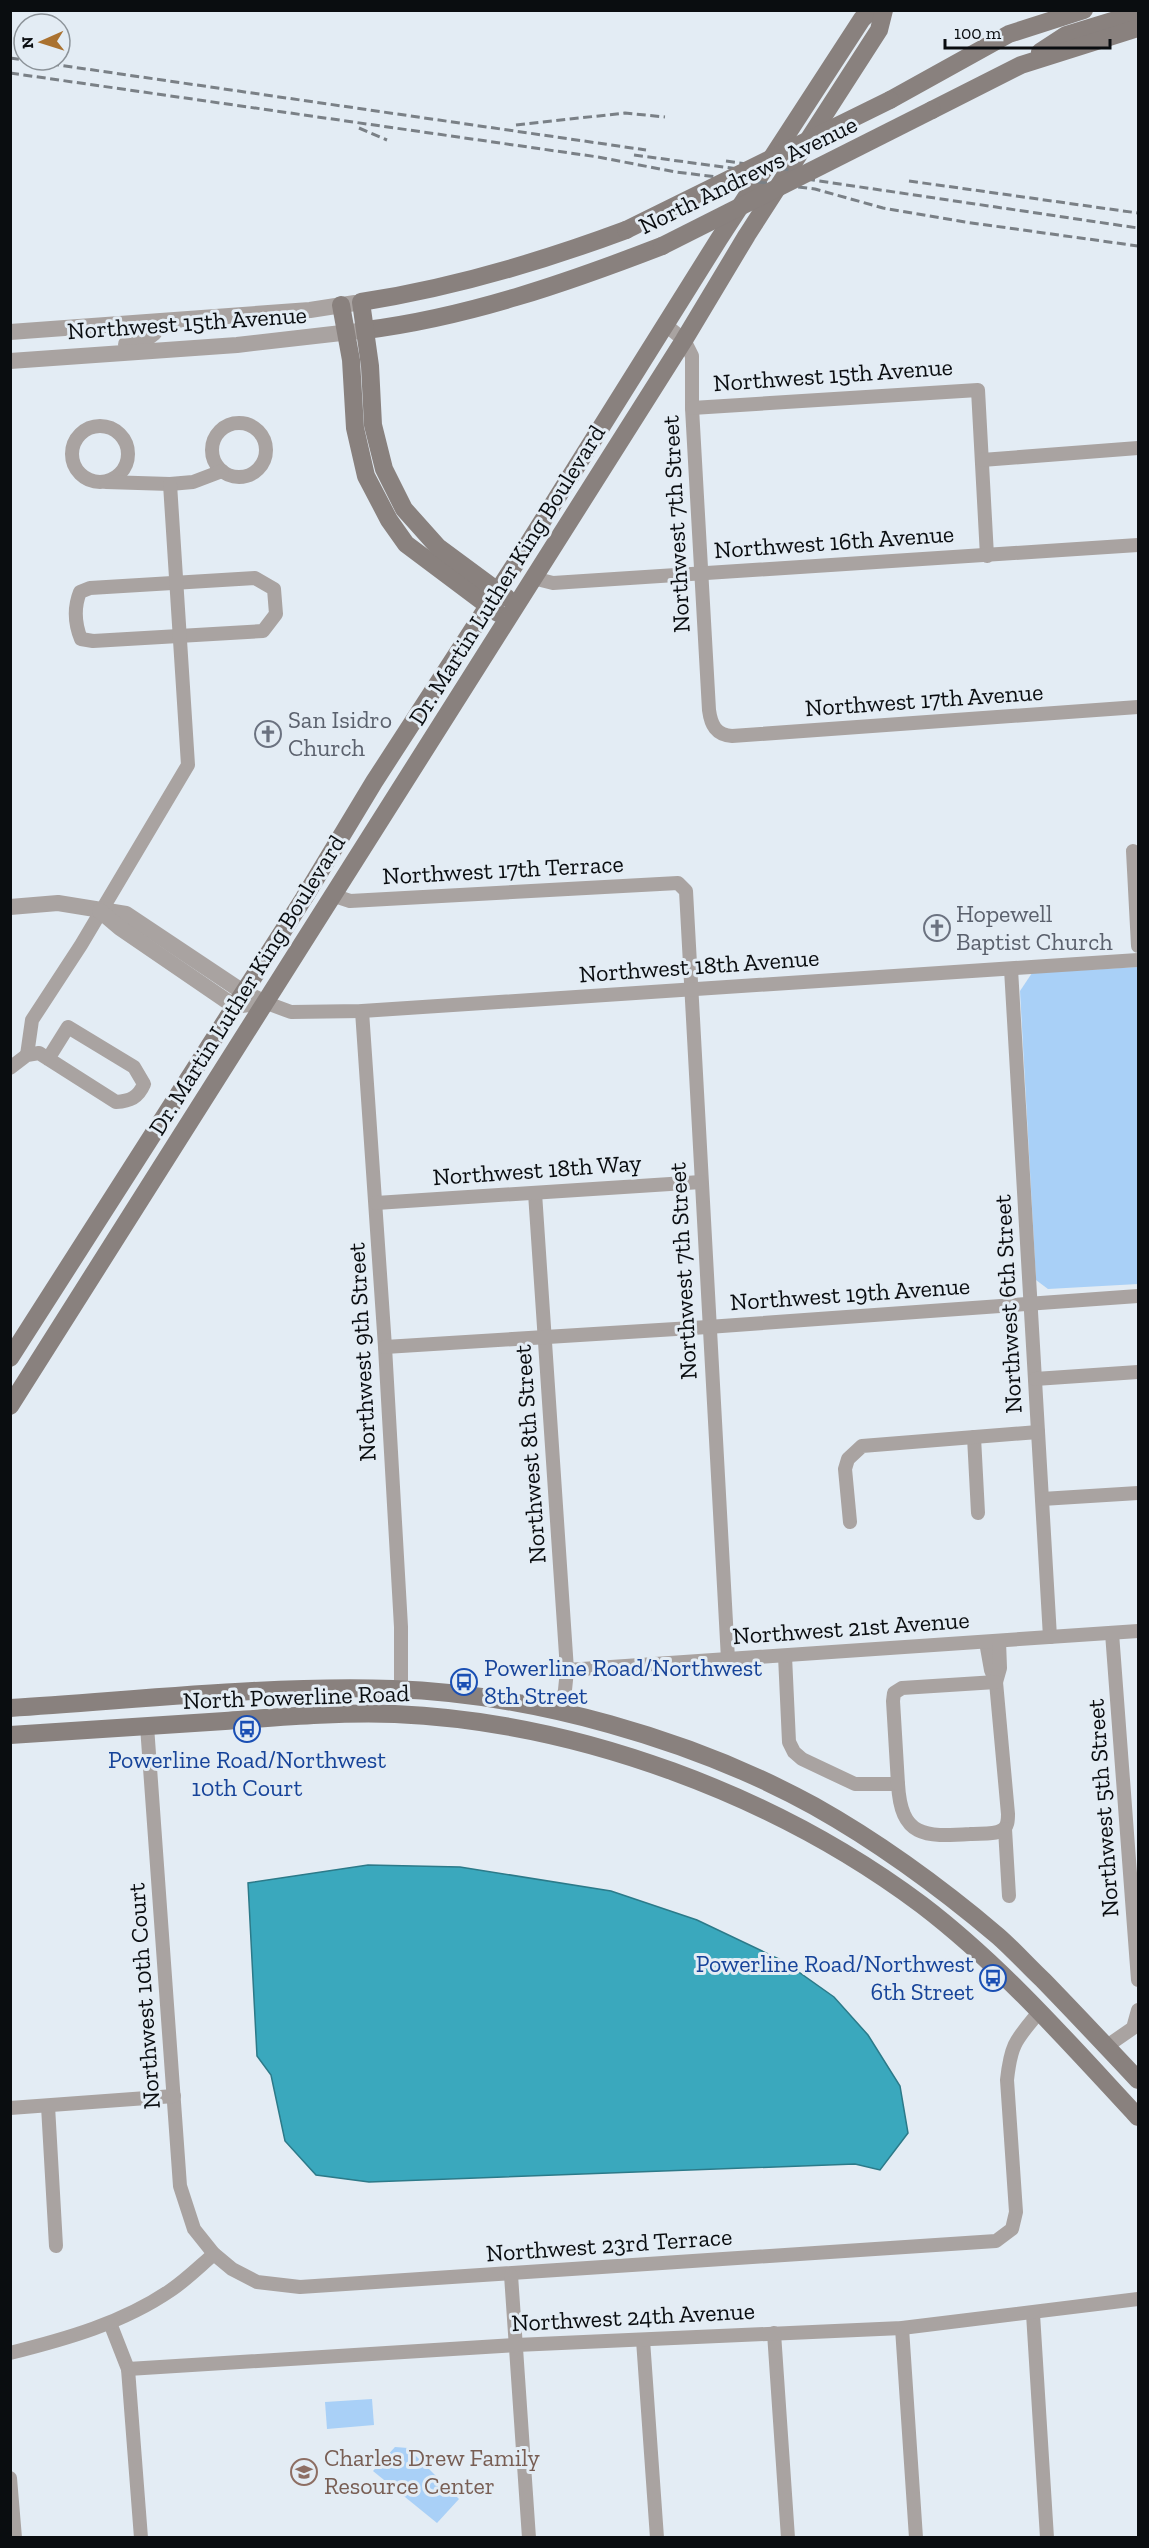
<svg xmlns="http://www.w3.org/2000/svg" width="1149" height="2548" viewBox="0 0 1149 2548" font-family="'Zilla Slab',serif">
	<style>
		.green { fill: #a9d0f7 }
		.water { fill: #3aa8bd; stroke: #2c7a89; stroke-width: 1.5 }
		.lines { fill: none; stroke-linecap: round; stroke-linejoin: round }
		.minor { stroke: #a9a3a1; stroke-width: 14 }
		.tertiary { stroke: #a9a3a1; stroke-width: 16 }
		.secondary { stroke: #89817e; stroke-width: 18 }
		.rail { stroke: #7a8086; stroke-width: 3; stroke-dasharray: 9 4.5; stroke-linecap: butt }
		.secondary-bridge { stroke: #89817e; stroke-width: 18 }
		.labels { text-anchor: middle; stroke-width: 6; stroke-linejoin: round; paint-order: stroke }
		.street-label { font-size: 24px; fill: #0a0d10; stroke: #e3ecf4 }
		.worship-label { font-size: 24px; fill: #5b616d; stroke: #e3ecf4; text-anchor: start }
		.transit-label { font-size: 24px; fill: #164399; stroke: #e3ecf4; text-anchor: start }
		.education-label { font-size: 24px; fill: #785e54; stroke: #e3ecf4; text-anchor: start }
	</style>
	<rect width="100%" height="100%" fill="#e3ecf4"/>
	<g class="green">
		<path d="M 1138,967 L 1138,1284 L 1048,1289 L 1036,1280 L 1020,991 L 1032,973 Z"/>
		<path d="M 372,2399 L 374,2425 L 327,2429 L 325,2402 Z"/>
		<path d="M 395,2447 L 408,2448 L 459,2499 L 437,2523 L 373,2471 Z"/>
	</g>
	<path class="water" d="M 368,1865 L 460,1867 L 611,1891 L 697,1920 L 783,1961 L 834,1997 L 868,2035 L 900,2086 L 908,2133 L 880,2170 L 855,2164 L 369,2182 L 316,2175 L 285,2141 L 271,2075 L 257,2056 L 248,1883 Z"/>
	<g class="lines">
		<g class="minor">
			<path d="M 667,326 L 684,340 L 692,356 L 692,408 L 709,710 C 711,725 716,735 732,736 L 1138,707"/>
			<path d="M 692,408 L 978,390 L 987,556"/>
			<circle cx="239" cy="450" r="27"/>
			<circle cx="100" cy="454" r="28"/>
			<path d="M 982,460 L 1138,448"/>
			<path d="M 106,482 L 170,484 L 193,482 L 222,471"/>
			<path d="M 255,578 L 274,589 L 276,614 L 263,631 L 93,641 L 81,639 C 75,624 74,607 80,592 L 90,588 Z"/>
			<path d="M 533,578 L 553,583 L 1138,545"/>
			<path d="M 1133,851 L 1138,946"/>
			<path d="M 332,895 L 350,901 L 678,883 L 686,891 L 728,1659"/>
			<path d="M 1011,969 L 1050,1637"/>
			<path d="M 264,1002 L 291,1012 L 362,1011 L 1138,960"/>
			<path d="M 362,1011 L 385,1347 L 401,1627 L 401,1690"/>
			<path d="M 27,1055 L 32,1020 L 81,945 L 188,765 L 170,484"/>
			<path d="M 10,1068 L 27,1055 L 39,1053 L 116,1102 C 130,1101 138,1098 144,1084 L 134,1067 L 68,1027 L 48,1059"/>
			<path d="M 535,1193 L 567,1670 L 565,1690 L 560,1711"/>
			<path d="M 376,1203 L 701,1182"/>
			<path d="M 385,1347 L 708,1327 L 1138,1296"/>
			<path d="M 1035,1379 L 1138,1372"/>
			<path d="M 974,1437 L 978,1513"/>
			<path d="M 1042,1499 L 1138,1493"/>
			<path d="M 850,1522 L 845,1469 L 848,1459 L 862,1446 L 1038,1432"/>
			<path d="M 1112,1633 L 1138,1980"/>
			<path d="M 785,1656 L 789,1742 L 794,1752 L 802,1759 L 855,1784 L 898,1784 C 901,1837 924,1837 970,1834 C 979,1833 995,1835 1002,1830 C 1008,1827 1008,1820 1008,1814 L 996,1682 L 991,1670 L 986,1642"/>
			<path d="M 567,1670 L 1138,1631"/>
			<path d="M 996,1682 L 1000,1668 L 999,1641"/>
			<path d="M 147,1726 L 180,2186 L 194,2229 L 214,2254 L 232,2269 L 257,2282 L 300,2287 L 996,2241 L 1012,2229 L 1016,2212 L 1007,2080 C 1011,2043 1016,2040 1039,2012"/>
			<path d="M 898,1784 L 893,1701 L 894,1693 L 902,1688 L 996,1682"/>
			<path d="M 1005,1829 L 1009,1896"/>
			<path d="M 1107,2046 L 1133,2028 L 1138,2010"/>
			<path d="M 48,2106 L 56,2246"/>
			<path d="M 10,2108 L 174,2096"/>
			<path d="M 511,2275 L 529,2538"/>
			<path d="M 1033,2314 L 1047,2538"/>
			<path d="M 110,2323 L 128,2369 L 141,2538"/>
			<path d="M 902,2328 L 916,2538"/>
			<path d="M 774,2333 L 788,2538"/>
			<path d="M 643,2340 L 657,2538"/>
			<path d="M 10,2353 C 66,2339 123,2323 171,2290 C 186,2280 200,2266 214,2254"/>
			<path d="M 128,2369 L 516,2345 L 902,2328 L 1138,2299"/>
			<path d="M 10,2478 L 15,2538"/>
		</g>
		<g class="tertiary">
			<path d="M 10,332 L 310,310 L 355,303"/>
			<path d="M 126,344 L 141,343 L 154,333 L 156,322"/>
			<path d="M 10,361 L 237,345 L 359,331"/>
			<path d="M 10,907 L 58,903 L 126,914 L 243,992 L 264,1002"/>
			<path d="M 100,911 L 120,928 L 234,1006 L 249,1004"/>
		</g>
		<g class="secondary">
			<path d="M 1040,52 L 1066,35 L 1138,13"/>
			<path d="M 890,100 L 1009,34 L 1084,10"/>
			<path d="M 932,110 L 1021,65 L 1138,28"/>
			<path d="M 341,305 L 351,360 L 355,428 L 366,476 L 389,520 L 406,544 L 498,613"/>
			<path d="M 366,330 C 468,317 566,283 662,246"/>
			<path d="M 507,598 L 438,547 L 404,509 L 384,469 L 373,425 L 370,366 L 361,302 C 452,288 540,262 626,230"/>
			<path d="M 10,1358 L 304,898 L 374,782 L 523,552 L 719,239 L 862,19 L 872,10"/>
			<path d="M 10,1406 L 684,340 L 747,235 L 879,30 L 884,10"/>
			<path d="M 10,1708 C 137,1700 266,1685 393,1689 C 532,1694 692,1739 814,1806 C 880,1843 940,1887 998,1936 C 1014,1950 1028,1966 1043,1980 C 1075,2013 1107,2047 1138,2080"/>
			<path d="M 10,1735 C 82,1730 153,1726 225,1721 C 281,1717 338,1712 395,1714 C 579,1722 775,1795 922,1905 C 1002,1966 1070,2044 1138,2117"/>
		</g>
		<g class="rail">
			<path d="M 10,58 L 646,150"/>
			<path d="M 10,73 L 598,157 L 676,172 L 815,189 L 883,208 L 965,222 L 1138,246"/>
			<path d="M 516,125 L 625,113 L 665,117"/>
			<path d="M 359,128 L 387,140"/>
			<path d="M 634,155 L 738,169"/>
			<path d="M 726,161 L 818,174"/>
			<path d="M 806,179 L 1138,228"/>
			<path d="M 909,181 L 1138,213"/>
		</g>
		<g class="secondary-bridge">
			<path d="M 626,230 L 890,100"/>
			<path d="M 662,246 L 932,110"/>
		</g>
	</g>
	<defs>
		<symbol id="church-ring" viewBox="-11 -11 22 22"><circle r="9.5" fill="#e3ecf4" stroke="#6b7280" stroke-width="1.5"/><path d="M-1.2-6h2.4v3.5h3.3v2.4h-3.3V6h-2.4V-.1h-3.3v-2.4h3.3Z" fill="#6b7280"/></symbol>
		<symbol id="bus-ring" viewBox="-11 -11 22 22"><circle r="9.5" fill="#e3ecf4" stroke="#1a4fb4" stroke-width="1.5"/><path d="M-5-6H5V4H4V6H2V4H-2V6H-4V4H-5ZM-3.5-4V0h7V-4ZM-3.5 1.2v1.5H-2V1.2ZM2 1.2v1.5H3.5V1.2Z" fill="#1a4fb4"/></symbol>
		<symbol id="school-ring" viewBox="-11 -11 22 22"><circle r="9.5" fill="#e3ecf4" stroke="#8d6e63" stroke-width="1.5"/><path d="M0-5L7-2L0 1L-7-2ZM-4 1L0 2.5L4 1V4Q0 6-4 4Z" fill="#8d6e63"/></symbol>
	</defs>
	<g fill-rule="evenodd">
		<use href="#church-ring" x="253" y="719" width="30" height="30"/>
		<use href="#church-ring" x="922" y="913" width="30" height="30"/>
		<use href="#bus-ring" x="449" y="1667" width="30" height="30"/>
		<use href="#bus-ring" x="232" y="1714" width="30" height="30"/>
		<use href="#bus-ring" x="978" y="1963" width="30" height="30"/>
		<use href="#school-ring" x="289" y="2457" width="30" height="30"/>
	</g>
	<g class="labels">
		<g class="street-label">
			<text transform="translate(748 175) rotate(-26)" y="8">North Andrews Avenue</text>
			<text transform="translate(187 323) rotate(-4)" y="8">Northwest 15th Avenue</text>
			<text transform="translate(833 375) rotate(-4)" y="8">Northwest 15th Avenue</text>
			<text transform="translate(676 524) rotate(-93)" y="8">Northwest 7th Street</text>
			<text transform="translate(834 542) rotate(-4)" y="8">Northwest 16th Avenue</text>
			<text transform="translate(507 575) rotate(-58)" y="8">Dr. Martin Luther King Boulevard</text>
			<text transform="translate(924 700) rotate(-4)" y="8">Northwest 17th Avenue</text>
			<text transform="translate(503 870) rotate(-3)" y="8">Northwest 17th Terrace</text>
			<text transform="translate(699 966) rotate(-4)" y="8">Northwest 18th Avenue</text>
			<text transform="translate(247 985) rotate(-58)" y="8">Dr. Martin Luther King Boulevard</text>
			<text transform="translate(537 1170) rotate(-4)" y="8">Northwest 18th Way</text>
			<text transform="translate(683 1271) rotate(-93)" y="8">Northwest 7th Street</text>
			<text transform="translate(850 1294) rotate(-4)" y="8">Northwest 19th Avenue</text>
			<text transform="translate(1008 1304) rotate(-93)" y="8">Northwest 6th Street</text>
			<text transform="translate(362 1352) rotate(-93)" y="8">Northwest 9th Street</text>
			<text transform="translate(530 1454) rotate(-94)" y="8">Northwest 8th Street</text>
			<text transform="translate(851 1628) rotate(-4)" y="8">Northwest 21st Avenue</text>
			<text transform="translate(296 1697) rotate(-2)" y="8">North Powerline Road</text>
			<text transform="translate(1103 1808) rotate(-94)" y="8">Northwest 5th Street</text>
			<text transform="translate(144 1996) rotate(-94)" y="8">Northwest 10th Court</text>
			<text transform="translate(609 2245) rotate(-4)" y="8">Northwest 23rd Terrace</text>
			<text transform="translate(633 2317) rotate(-3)" y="8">Northwest 24th Avenue</text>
		</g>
		<g class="worship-label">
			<text x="288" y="728">San Isidro<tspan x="288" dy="28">Church</tspan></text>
			<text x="956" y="922">Hopewell<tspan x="956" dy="28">Baptist Church</tspan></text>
		</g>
		<g class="transit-label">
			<text x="484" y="1676">Powerline Road/Northwest<tspan x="484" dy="28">8th Street</tspan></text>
			<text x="247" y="1768" text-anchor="middle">Powerline Road/Northwest<tspan x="247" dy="28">10th Court</tspan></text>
			<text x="974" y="1972" text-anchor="end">Powerline Road/Northwest<tspan x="974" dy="28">6th Street</tspan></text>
		</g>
		<g class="education-label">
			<text x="324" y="2466">Charles Drew Family<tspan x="324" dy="28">Resource Center</tspan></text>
		</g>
	</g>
	<rect width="1149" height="2548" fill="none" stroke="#0a0d10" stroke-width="24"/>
	<g transform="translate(42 42) rotate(267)"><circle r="28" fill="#e3ecf4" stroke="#8c9399" stroke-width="1.5"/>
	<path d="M0-4.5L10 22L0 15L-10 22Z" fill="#aa7230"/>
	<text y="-9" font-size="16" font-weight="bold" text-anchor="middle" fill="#0a0d10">N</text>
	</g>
	<path d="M945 39v9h165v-9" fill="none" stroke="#0a0d10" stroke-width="3"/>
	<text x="954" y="39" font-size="18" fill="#0a0d10" stroke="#e3ecf4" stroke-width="4.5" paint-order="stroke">100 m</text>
</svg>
